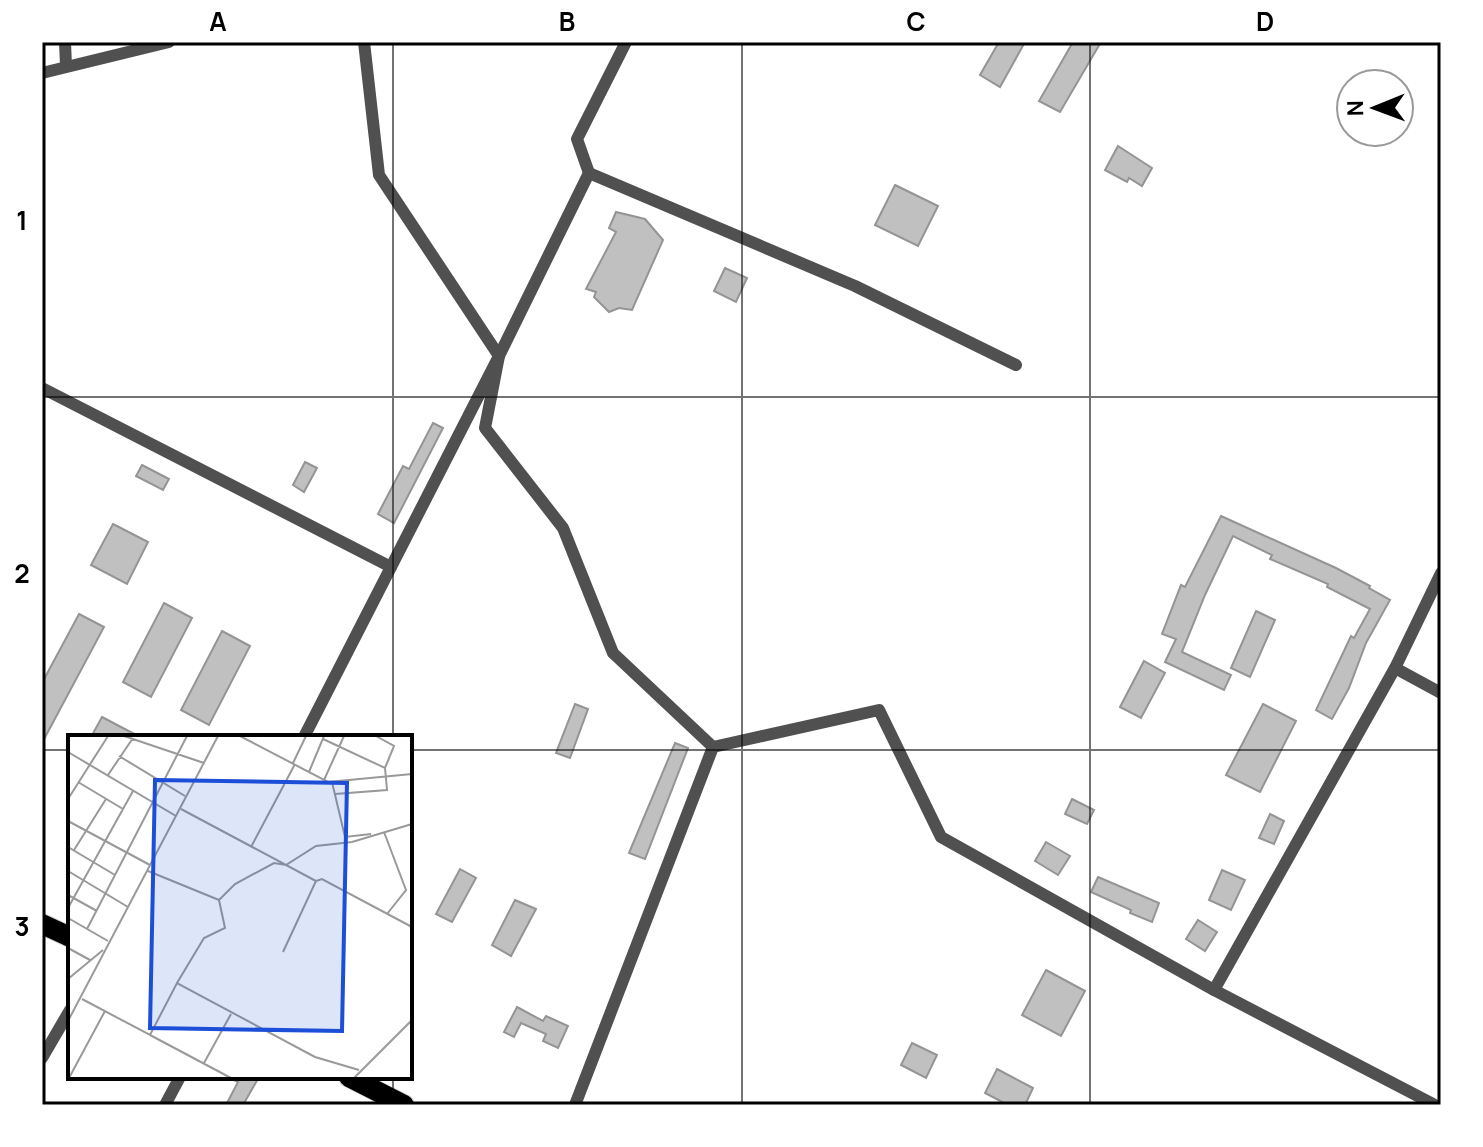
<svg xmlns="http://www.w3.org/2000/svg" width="1483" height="1147" viewBox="0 0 1483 1147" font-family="Manrope,sans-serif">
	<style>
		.building { fill: #c0c0c0; stroke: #949494; stroke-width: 2 }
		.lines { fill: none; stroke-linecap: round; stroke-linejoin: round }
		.primary-casing { stroke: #dbdbdb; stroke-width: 22 }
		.street { stroke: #505050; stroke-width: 12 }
		.primary { stroke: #000; stroke-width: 20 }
		.grid { fill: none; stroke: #000; stroke-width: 2; stroke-opacity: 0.55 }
		.inset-road { fill: none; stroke: #999; stroke-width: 2 }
		.view { fill: #1d4ed8; fill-opacity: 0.15; stroke: #1d4ed8; stroke-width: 4 }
		.inset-edge { fill: none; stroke: #000; stroke-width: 4 }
		.neatline { fill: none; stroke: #000; stroke-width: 3 }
		.grid-label { font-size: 26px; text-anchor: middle; font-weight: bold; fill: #000 }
	</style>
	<rect width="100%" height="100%" fill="#fff"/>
	<g class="building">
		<path d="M 999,42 L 1025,42 L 1000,87 L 980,75 Z"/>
		<path d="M 1073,42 L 1101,42 L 1060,112 L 1039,101 Z"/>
		<path d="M 1118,146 L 1152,168 L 1142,186 L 1129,178 L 1127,182 L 1105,170 Z"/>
		<path d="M 895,185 L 938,206 L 918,246 L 875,225 Z"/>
		<path d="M 616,212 L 645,219 L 663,240 L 632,310 L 619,308 L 609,312 L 594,297 L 596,292 L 586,289 L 616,232 L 609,228 Z"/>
		<path d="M 725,268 L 747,278 L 736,302 L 714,291 Z"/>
		<path d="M 433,423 L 443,428 L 394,523 L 378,514 L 403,466 L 409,469 Z"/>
		<path d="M 305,462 L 317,468 L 304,492 L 293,485 Z"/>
		<path d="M 142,465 L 169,479 L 163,490 L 136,476 Z"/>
		<path d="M 1221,516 L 1336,568 L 1370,586 L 1369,588 L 1390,600 L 1366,643 L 1349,688 L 1332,719 L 1316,710 L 1351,636 L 1354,638 L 1370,609 L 1327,587 L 1328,584 L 1270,559 L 1272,555 L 1233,536 L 1205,595 L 1182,652 L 1231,675 L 1224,690 L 1165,662 L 1176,639 L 1162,634 L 1181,585 L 1185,587 Z"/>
		<path d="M 113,524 L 148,542 L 127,584 L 91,565 Z"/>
		<path d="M 164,603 L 192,618 L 151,697 L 123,682 Z"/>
		<path d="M 1256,611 L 1275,620 L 1250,677 L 1231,668 Z"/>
		<path d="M 79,614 L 104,627 L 42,743 L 42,683 Z"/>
		<path d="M 222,631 L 250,646 L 209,725 L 181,710 Z"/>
		<path d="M 1144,661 L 1165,673 L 1141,718 L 1120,707 Z"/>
		<path d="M 575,704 L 588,709 L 570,758 L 556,753 Z"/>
		<path d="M 1263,704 L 1296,721 L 1260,792 L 1226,775 Z"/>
		<path d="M 102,717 L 140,737 L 91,737 Z"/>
		<path d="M 675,743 L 688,748 L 645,859 L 629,853 Z"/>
		<path d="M 1072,799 L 1094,810 L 1087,824 L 1065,814 Z"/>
		<path d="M 1270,814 L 1284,821 L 1274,844 L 1259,838 Z"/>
		<path d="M 1046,842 L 1070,856 L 1058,875 L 1035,861 Z"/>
		<path d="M 460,869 L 476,878 L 452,922 L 436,914 Z"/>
		<path d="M 1222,870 L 1245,880 L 1231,910 L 1209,900 Z"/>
		<path d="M 1098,877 L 1159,903 L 1152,922 L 1130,913 L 1131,910 L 1091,892 Z"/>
		<path d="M 515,900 L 536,909 L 511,956 L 492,945 Z"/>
		<path d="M 1198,920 L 1217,932 L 1205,951 L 1186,939 Z"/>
		<path d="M 1046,970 L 1085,991 L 1061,1036 L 1022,1015 Z"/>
		<path d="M 517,1007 L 543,1021 L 546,1016 L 568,1026 L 558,1048 L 543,1041 L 546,1034 L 521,1023 L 514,1037 L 504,1032 Z"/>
		<path d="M 912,1043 L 937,1055 L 926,1078 L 901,1065 Z"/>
		<path d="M 997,1069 L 1033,1088 L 1025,1105 L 1008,1105 L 985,1093 Z"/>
		<path d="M 228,1077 L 259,1077 L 243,1105 L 226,1105 L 238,1082 Z"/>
	</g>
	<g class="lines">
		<defs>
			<g id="primary">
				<path d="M 42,924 L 70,937"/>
				<path d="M 349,1077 L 404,1105"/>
			</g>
		</defs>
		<use href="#primary" class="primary-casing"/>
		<g class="street">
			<path d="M 65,42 L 66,66"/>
			<path d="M 364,42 L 379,175 L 499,356 L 485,428 L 563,528 L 613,653 L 713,747 L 575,1105"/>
			<path d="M 42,73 L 169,42"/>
			<path d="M 589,173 L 577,139 L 626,42"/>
			<path d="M 42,388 L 391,567"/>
			<path d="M 1395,668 L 1441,693"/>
			<path d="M 304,737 L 499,356 L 589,173 L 855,286 L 1016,365"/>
			<path d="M 713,747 L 879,710 L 941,837 L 1214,990"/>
			<path d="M 42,1058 L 70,1010"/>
			<path d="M 165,1105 L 180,1077"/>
			<path d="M 1435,1105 L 1214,990 L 1395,668 L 1441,573"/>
		</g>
		<use href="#primary" class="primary"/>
	</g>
	<path class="grid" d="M 393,42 L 393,737M 742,42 L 742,1105M 1090,42 L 1090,1105M 42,397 L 1441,397M 42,750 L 70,750M 410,750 L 1441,750M 393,1077 L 393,1105"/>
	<g transform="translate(68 735)">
		<rect width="344" height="344" fill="#fff"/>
		<path class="inset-road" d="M 56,1 L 136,28M 172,1 L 260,47 L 344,39M 255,4 L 317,33 L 326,11 L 308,1M 0,17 L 108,81M 51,21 L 117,61M 225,28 L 238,1M 241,37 L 256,1M 40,40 L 65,3M 256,45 L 276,1M 10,47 L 55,74M 264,47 L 277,102 L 303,99M 267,59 L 319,55 L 317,33M 0,64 L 40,1M 113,74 L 248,146 L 215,217M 0,86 L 82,130M 316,97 L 338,155 L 319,179M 0,112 L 47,140M 183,112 L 227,29M 6,115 L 38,64M 0,136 L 60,172M 80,136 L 151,165 L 167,149 L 206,128 L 218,130 L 248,111 L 284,107 L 344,89M 248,146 L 254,144 L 344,192M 0,160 L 29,176M 0,173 L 65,56M 0,183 L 40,206M 19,194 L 119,1M 0,213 L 22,225M 0,244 L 35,215M 109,248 L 136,203 L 157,193 L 151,165M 14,264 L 82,300 L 109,248 L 247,322 L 291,335M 0,286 L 150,1M 82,300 L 163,343M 136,328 L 163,279M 1,343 L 37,276M 286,343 L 344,285"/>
		<path class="view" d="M 87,45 L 279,48 L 274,296 L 82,293 Z"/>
		<rect width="344" height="344" class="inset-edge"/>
	</g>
	<rect width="1483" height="1147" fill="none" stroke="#ffffff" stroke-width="88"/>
	<g transform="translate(1375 108) rotate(269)"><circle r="38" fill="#ffffff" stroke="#999999" stroke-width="2"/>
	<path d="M0-6L14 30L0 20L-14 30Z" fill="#000000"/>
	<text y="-12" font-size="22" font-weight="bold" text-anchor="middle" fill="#000000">N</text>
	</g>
	<rect x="44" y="44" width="1395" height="1059" class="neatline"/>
	<g class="grid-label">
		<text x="218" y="31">A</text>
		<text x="567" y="31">B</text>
		<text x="916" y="31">C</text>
		<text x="1265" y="31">D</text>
		<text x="22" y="230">1</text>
		<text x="22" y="583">2</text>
		<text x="22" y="936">3</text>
	</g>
</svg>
